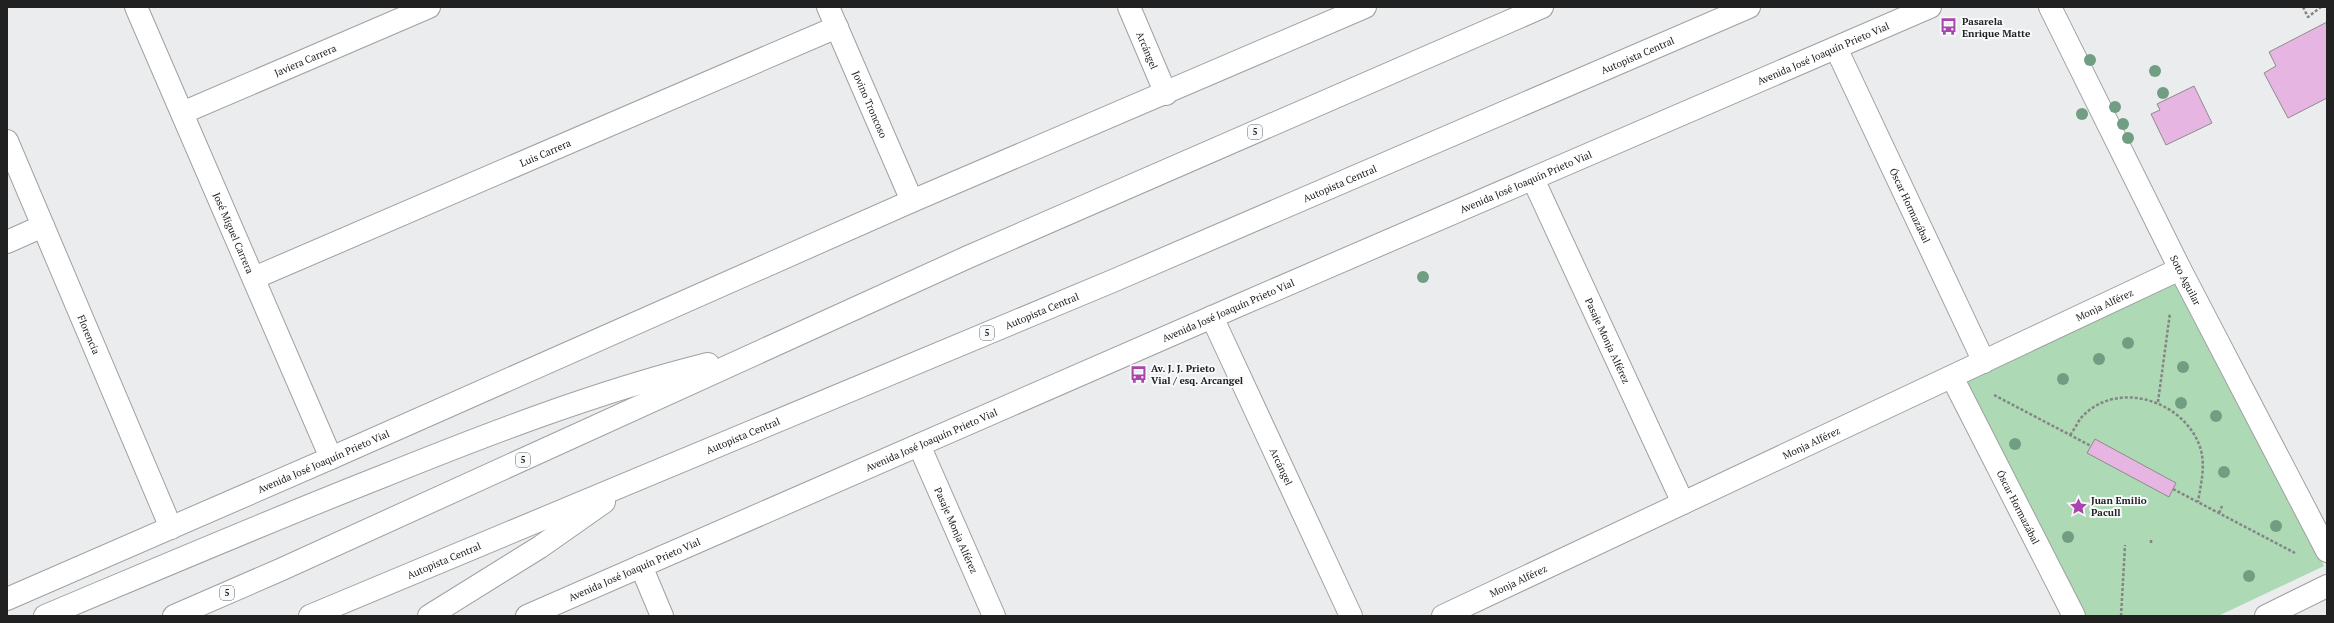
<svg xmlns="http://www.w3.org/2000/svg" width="2334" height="623" viewBox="0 0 2334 623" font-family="'PT Serif',serif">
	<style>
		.green { fill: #add9b5 }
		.building { fill: #e6b5e1; stroke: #8d8c8d }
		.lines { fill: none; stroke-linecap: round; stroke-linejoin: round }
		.minor-casing { stroke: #9fa0a1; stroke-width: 24 }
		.tertiary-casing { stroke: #9fa0a1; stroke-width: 24 }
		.secondary-casing { stroke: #9fa0a1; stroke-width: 24 }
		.motorway-casing { stroke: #9fa0a1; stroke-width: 24 }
		.path { stroke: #858586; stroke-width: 2.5; stroke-dasharray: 3 2; stroke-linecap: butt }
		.minor { stroke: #fff; stroke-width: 22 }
		.tertiary { stroke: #fff; stroke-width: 22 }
		.secondary { stroke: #fff; stroke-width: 22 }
		.motorway { stroke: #fff; stroke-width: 22 }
		.tree { fill: #719e83 }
		.labels { text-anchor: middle; stroke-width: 4; stroke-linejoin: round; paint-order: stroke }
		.shield { fill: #f8f9fa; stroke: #626263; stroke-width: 1 }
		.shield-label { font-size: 9px; font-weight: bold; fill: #212122 }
		.poi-label { font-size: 10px; font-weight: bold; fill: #212122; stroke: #f8f9fa; text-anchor: start }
		.street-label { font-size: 10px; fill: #212122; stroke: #f8f9fa }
	</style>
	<rect width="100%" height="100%" fill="#ebeced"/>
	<path class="green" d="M 2176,277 L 2324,566 L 2218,616 L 2074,616 L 1963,377 Z"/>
	<g class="building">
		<path d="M 2327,22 L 2327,98 L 2288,118 L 2264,73 L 2276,66 L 2269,52 Z"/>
		<path d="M 2194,86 L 2212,123 L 2166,145 L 2151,114 L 2160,110 L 2157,104 Z"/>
		<path d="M 2095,439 L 2176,483 L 2169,497 L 2087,453 Z"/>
	</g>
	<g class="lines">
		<defs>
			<g id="minor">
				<path id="s1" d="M 136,7 L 331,458"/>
				<path id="s2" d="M 828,7 L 912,201"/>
				<path id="s3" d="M 1129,7 L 1166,94"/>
				<path id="s4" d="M 1836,48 L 1984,362"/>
				<path id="s5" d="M 182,113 L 429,7"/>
				<path id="s6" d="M 7,141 L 171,528"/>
				<path id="s7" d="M 1533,179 L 1683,503"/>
				<path d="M 7,242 L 43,226"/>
				<path id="s8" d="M 254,278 L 837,27"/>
				<path id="s9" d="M 1212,317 L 1351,616"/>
				<path id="s10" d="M 1952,377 L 2074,616"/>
				<path id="s11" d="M 919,445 L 994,616"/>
				<path d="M 641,566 L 662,616"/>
				<path id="s12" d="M 1443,616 L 2180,269"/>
				<path d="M 2266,616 L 2327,586"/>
			</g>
			<g id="tertiary">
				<path id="s13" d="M 2050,7 L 2180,269 L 2327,551"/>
			</g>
			<g id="secondary">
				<path id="s14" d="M 7,599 L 331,458 L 912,201 L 1365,7"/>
				<path id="s15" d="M 527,616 L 1242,304 L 1930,7"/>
			</g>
			<g id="motorway">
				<path d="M 45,616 C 157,569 269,521 381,477 C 488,434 596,392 708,364"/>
				<path d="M 174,616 L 280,570 L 968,257 L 1542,7"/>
				<path id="s16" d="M 310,616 L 1115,280 L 1749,7"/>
				<path d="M 429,616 L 540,547 L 604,502"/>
			</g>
		</defs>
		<use href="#minor" class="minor-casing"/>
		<use href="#tertiary" class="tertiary-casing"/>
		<use href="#secondary" class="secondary-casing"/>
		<use href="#motorway" class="motorway-casing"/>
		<g class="path">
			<path d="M 2303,7 L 2308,17 L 2321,7"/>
			<path d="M 1994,395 L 2091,446"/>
			<path d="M 2158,402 L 2170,313"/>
			<path d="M 2070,435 C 2074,430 2077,424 2080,419 C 2115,378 2184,400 2200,447 C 2206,465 2201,483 2198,502"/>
			<path d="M 2173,489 L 2295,553"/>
			<path d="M 2219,513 L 2222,506"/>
			<path d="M 2151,540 L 2151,544"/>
			<path d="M 2121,616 L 2125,545"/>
		</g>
		<use href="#minor" class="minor"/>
		<use href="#tertiary" class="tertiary"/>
		<use href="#secondary" class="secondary"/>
		<use href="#motorway" class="motorway"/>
	</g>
	<g class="tree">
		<circle cx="2090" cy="60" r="6"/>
		<circle cx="2155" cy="71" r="6"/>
		<circle cx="2163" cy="93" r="6"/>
		<circle cx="2115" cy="107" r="6"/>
		<circle cx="2082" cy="114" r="6"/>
		<circle cx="2123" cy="124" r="6"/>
		<circle cx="2128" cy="138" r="6"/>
		<circle cx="1423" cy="277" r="6"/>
		<circle cx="2128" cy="343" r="6"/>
		<circle cx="2099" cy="359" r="6"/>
		<circle cx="2183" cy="367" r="6"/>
		<circle cx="2063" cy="379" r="6"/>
		<circle cx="2181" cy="403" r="6"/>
		<circle cx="2216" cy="416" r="6"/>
		<circle cx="2015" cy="444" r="6"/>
		<circle cx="2224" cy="472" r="6"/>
		<circle cx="2276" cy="526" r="6"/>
		<circle cx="2068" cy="537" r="6"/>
		<circle cx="2249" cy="576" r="6"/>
	</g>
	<defs>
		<symbol id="bus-bare" viewBox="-9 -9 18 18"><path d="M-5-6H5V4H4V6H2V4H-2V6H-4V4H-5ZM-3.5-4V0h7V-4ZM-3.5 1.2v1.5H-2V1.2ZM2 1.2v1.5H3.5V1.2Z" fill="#a846ad" stroke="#f8f9fa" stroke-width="2.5" paint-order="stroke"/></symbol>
		<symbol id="sight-bare" viewBox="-9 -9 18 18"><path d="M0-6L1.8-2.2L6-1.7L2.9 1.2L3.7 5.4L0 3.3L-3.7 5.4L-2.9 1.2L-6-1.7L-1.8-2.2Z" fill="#a846ad" stroke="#f8f9fa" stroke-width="2.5" paint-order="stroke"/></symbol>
	</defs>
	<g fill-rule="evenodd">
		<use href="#bus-bare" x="1936" y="14" width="25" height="25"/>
		<use href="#bus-bare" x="1126" y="362" width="25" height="25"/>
		<use href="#sight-bare" x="2066" y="494" width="25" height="25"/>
	</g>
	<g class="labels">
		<g class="shield">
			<rect x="1248" y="125" width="14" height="14" rx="3"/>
			<rect x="980" y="326" width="14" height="14" rx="3"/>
			<rect x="516" y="453" width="14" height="14" rx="3"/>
			<rect x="220" y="586" width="14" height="14" rx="3"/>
		</g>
		<g class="shield-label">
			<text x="1255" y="135">5</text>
			<text x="987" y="336">5</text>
			<text x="523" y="463">5</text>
			<text x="227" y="596">5</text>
		</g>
		<g class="poi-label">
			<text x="1962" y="25">Pasarela<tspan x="1962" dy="12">Enrique Matte</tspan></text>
			<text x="1151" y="372">Av. J. J. Prieto<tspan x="1151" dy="12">Vial / esq. Arcangel</tspan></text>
			<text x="2091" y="504">Juan Emilio<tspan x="2091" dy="12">Pacull</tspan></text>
		</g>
		<g class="street-label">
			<text dy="4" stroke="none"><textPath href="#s3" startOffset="47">Arcángel</textPath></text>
			<text dy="4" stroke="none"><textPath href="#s15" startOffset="1413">Avenida José Joaquín Prieto Vial</textPath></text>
			<text dy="4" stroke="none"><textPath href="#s16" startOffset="1441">Autopista Central</textPath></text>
			<text dy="4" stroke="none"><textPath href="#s5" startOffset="134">Javiera Carrera</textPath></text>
			<text dy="4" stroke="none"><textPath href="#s2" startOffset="106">Jovino Troncoso</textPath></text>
			<text dy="4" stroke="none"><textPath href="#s8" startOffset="317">Luis Carrera</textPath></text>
			<text dy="4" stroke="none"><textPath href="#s15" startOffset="1089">Avenida José Joaquín Prieto Vial</textPath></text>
			<text dy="4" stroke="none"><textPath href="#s16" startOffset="1117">Autopista Central</textPath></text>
			<text dy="4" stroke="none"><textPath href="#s4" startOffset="174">Óscar Hormazábal</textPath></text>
			<text dy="4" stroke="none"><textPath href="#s1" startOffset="246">José Miguel Carrera</textPath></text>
			<text dy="4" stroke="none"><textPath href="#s13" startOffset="305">Soto Aguilar</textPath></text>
			<text dy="4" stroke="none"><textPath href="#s12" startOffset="731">Monja Alférez</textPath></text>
			<text dy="4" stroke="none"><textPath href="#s15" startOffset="765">Avenida José Joaquín Prieto Vial</textPath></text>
			<text dy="4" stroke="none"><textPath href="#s16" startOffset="793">Autopista Central</textPath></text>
			<text dy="4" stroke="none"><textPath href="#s6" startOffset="210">Florencia</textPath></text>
			<text dy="4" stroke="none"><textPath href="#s7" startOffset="178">Pasaje Monja Alférez</textPath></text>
			<text dy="4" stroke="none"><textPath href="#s16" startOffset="469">Autopista Central</textPath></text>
			<text dy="4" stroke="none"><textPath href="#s15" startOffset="441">Avenida José Joaquín Prieto Vial</textPath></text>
			<text dy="4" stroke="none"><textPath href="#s12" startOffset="407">Monja Alférez</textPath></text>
			<text dy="4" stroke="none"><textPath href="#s14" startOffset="345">Avenida José Joaquín Prieto Vial</textPath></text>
			<text dy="4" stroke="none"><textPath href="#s9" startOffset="165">Arcángel</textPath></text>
			<text dy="4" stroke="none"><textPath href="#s10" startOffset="146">Óscar Hormazábal</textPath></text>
			<text dy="4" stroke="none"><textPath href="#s11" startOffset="93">Pasaje Monja Alférez</textPath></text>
			<text dy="4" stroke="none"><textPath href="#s16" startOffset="145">Autopista Central</textPath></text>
			<text dy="4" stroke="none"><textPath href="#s15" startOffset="117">Avenida José Joaquín Prieto Vial</textPath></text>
			<text dy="4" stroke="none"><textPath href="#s12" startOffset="83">Monja Alférez</textPath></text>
		</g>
	</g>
	<rect width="2334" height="623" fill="none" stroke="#212122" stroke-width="16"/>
</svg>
